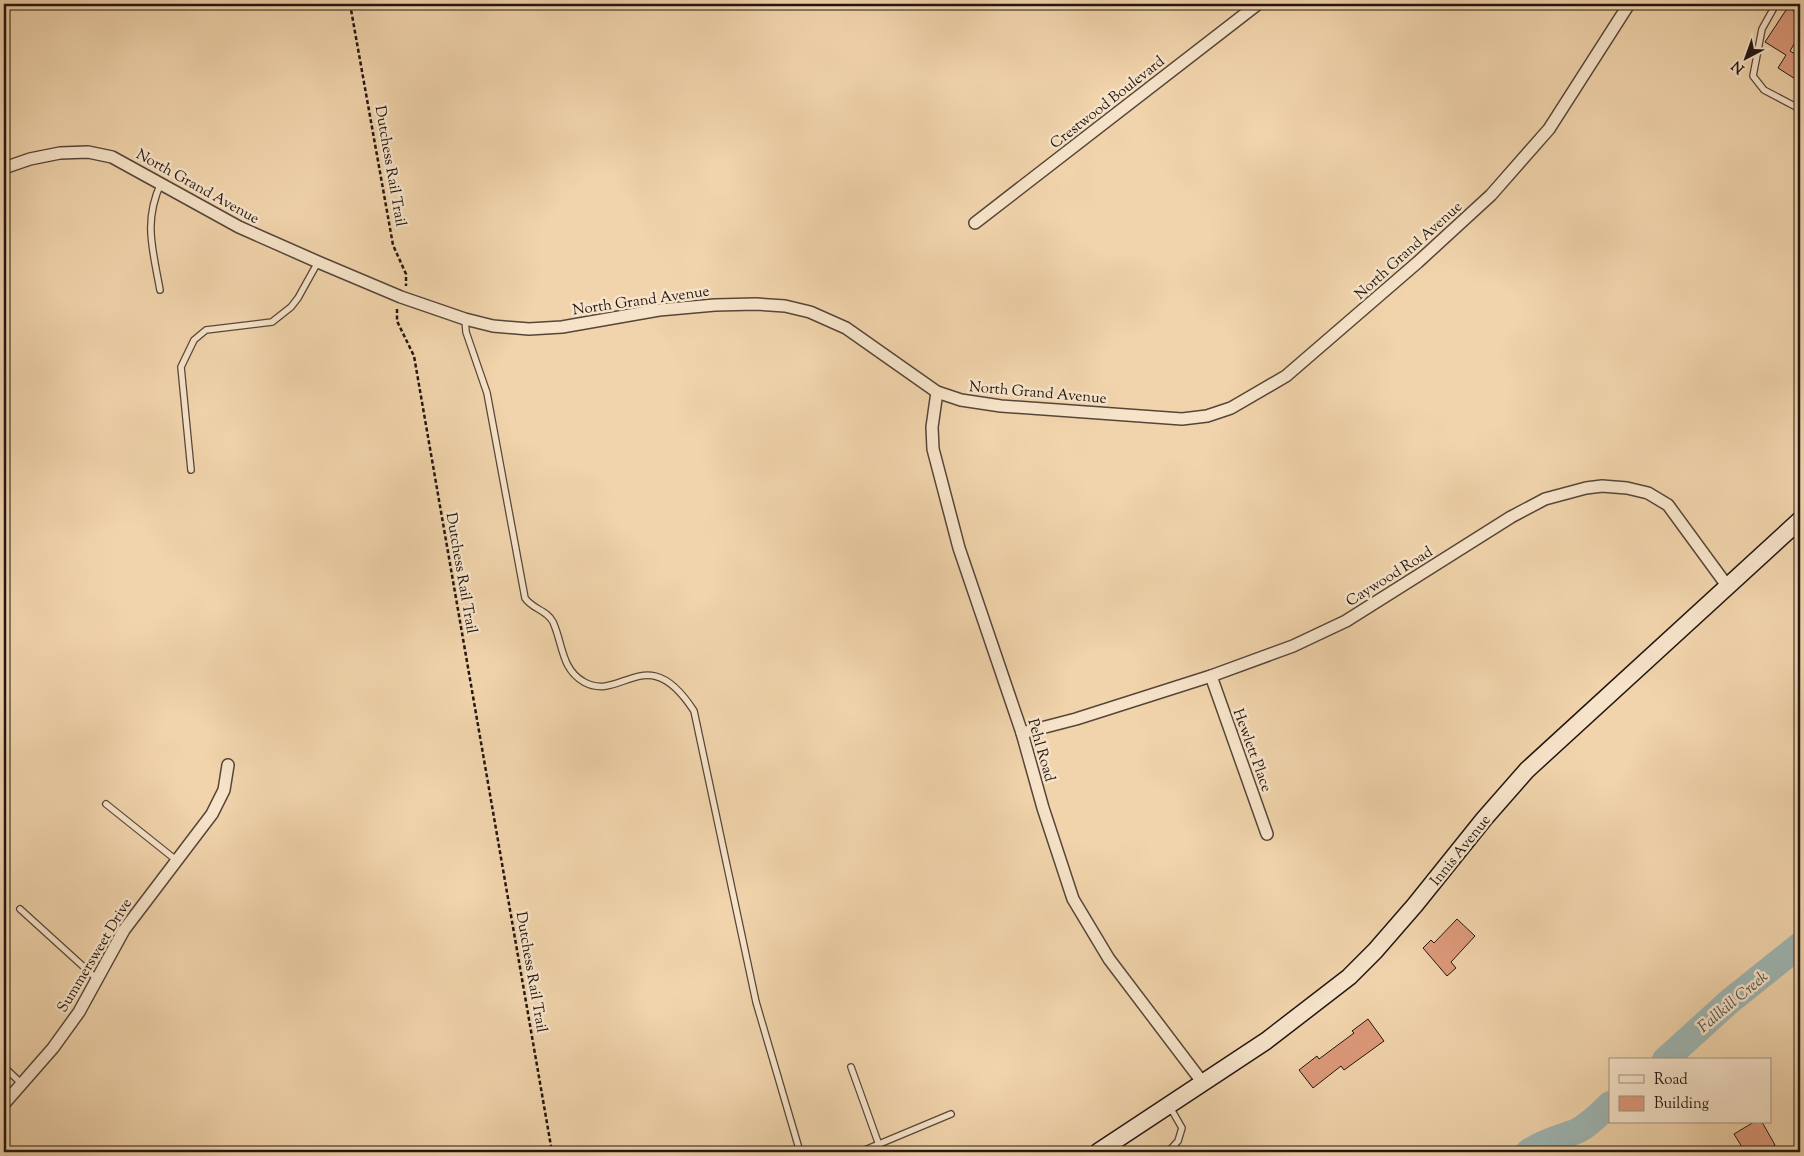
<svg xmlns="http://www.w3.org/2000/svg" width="1804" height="1156" viewBox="0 0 1804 1156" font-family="'Sorts Mill Goudy',serif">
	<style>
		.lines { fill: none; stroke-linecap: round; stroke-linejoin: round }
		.river { stroke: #9eb6b3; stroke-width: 26 }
		.building { fill: #dd9a7b; stroke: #221611 }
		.lane-casing { stroke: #564638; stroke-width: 8 }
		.street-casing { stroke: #564638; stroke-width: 14 }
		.secondary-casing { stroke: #221611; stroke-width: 19 }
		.path { stroke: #221611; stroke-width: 2.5; stroke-dasharray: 4 2.5; stroke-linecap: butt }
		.lane { stroke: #f6e3c9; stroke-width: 5.5 }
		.street { stroke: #f6e3c9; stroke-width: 11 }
		.secondary { stroke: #f6e3c9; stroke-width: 16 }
		.labels { text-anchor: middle; stroke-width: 5; stroke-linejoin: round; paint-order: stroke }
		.street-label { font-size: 15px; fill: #221611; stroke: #f6e3c9 }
		.water-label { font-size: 16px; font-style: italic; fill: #4d4e4a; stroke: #f6e3c9 }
	</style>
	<rect width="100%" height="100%" fill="#f1d4ac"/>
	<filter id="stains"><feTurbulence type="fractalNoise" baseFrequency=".004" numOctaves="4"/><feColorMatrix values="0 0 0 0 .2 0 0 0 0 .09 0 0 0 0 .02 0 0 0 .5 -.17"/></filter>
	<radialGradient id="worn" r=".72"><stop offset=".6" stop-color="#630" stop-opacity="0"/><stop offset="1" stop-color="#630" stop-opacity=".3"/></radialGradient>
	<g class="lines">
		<g class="river">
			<path d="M 1665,1060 L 1730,1001 L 1800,945"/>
			<path d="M 1528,1152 C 1543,1142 1556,1139 1572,1133 C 1587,1128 1599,1114 1610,1104"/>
		</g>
	</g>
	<g class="building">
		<path d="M 1788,7 L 1800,15 L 1800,34 L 1790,51 L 1800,57 L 1800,82 L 1778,68 L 1786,55 L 1765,42 Z"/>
		<path d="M 1457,919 L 1475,936 L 1451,962 L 1456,968 L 1447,976 L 1423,948 L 1431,940 L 1434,943 Z"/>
		<path d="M 1368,1019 L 1384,1041 L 1344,1070 L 1341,1066 L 1313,1088 L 1299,1070 L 1317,1056 L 1319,1059 L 1354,1033 L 1352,1031 Z"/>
		<path d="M 1754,1122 L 1762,1122 L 1775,1145 L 1763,1152 L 1745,1152 L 1734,1134 Z"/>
	</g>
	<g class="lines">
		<defs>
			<g id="lane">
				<path d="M 1776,4 L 1762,29 L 1753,76 L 1764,90 L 1800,109"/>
				<path d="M 160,290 C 153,250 143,222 161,183"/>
				<path d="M 465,319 L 466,332 L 487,393 L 525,598 C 532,609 547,610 553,622 C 563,644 561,669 584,682 C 622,703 647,638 694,711 L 756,1002 L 800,1152"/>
				<path d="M 191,470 L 181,367 L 194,340 L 206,330 L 272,322 L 291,307 L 298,298 L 318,262"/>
				<path d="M 106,804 L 176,860"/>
				<path d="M 20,909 L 97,979"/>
				<path d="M 4,1067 L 22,1084"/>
				<path d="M 851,1067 L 879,1145"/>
				<path d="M 1169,1151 L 1178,1141 L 1182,1128 L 1170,1107"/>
				<path d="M 860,1152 L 951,1114"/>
			</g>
			<g id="street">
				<path d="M 4,168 L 30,159 L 60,153 L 88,152 L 112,157 L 239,227 L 318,262 L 401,297 L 465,319 L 493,326 L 529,329 L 562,327 L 659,310 L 715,305 L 756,304 L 785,306 L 810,312 L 846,328 L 937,392 L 961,400 L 1001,406 L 1182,419 L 1207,416 L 1231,408 L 1286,376 L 1418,262 L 1491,195 L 1549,129 L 1629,4"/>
				<path d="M 975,223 L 1258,4"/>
				<path d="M 937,392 L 932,427 L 933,449 L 959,548 L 1022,733 L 1043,808 L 1073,899 L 1109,959 L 1203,1083"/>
				<path d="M 1211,676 L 1267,834"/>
				<path d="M 1022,733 L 1076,719 L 1211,676 L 1293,646 L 1346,621 L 1511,517 L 1545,499 L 1586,488 L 1602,486 L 1627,488 L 1648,493 L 1668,505 L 1728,587"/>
				<path d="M 4,1104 L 53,1048 L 79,1012 L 124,930 L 212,814 L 224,790 L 228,765"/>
			</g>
			<path id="secondary" d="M 1098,1152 L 1266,1041 L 1349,977 L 1375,951 L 1415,905 L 1484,819 L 1527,770 L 1800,520"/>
		</defs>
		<use href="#lane" class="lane-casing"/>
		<use href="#street" class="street-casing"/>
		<use href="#secondary" class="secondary-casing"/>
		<g class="path">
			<path d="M 350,4 L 393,245 L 406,274 L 406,286"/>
			<path d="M 397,309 L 397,321 L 414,356 L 552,1152"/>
		</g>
		<use href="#lane" class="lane"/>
		<use href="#street" class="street"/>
		<use href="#secondary" class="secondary"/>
	</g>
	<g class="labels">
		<g class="street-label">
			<text transform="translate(1107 102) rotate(-38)" y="5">Crestwood Boulevard</text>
			<text transform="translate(391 166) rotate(80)" y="5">Dutchess Rail Trail</text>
			<text transform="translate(198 186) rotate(29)" y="5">North Grand Avenue</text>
			<text transform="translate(1408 250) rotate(-42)" y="5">North Grand Avenue</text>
			<text transform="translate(641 300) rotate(-8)" y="5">North Grand Avenue</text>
			<text transform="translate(1038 392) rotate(5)" y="5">North Grand Avenue</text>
			<text transform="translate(462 573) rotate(80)" y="5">Dutchess Rail Trail</text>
			<text transform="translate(1389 576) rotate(-32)" y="5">Caywood Road</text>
			<text transform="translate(1042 750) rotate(74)" y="5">Pehl Road</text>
			<text transform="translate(1253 750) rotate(70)" y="5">Hewlett Place</text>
			<text transform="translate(1460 850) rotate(-51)" y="5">Innis Avenue</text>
			<text transform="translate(94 955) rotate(-59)" y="5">Summersweet Drive</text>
			<text transform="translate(532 972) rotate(80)" y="5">Dutchess Rail Trail</text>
		</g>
		<g class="water-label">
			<text transform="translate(1732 1001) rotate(-40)" y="6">Fallkill Creek</text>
		</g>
	</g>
	<rect width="1804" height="1156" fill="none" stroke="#f1d4ac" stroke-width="20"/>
	<rect x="5" y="5" width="1794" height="1146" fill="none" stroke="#221611" stroke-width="2.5"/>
	<rect x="10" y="10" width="1784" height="1136" fill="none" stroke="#221611"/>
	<rect x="1609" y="1058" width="162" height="65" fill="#f6e3c9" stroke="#a1917f"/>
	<rect x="1619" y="1075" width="25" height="8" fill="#f6e3c9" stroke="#a1917f"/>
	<text x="1654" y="1084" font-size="15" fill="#221611">Road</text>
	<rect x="1619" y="1096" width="25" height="15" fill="#dd9a7b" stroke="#a1917f"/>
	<text x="1654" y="1108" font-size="15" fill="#221611">Building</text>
	<g transform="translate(1746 58) rotate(221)" stroke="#f6e3c9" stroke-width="4" paint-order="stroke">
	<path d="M0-4L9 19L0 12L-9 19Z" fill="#221611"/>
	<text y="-8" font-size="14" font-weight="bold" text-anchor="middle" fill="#221611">N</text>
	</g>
	<rect width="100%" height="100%" filter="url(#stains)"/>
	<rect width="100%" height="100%" fill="url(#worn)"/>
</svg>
